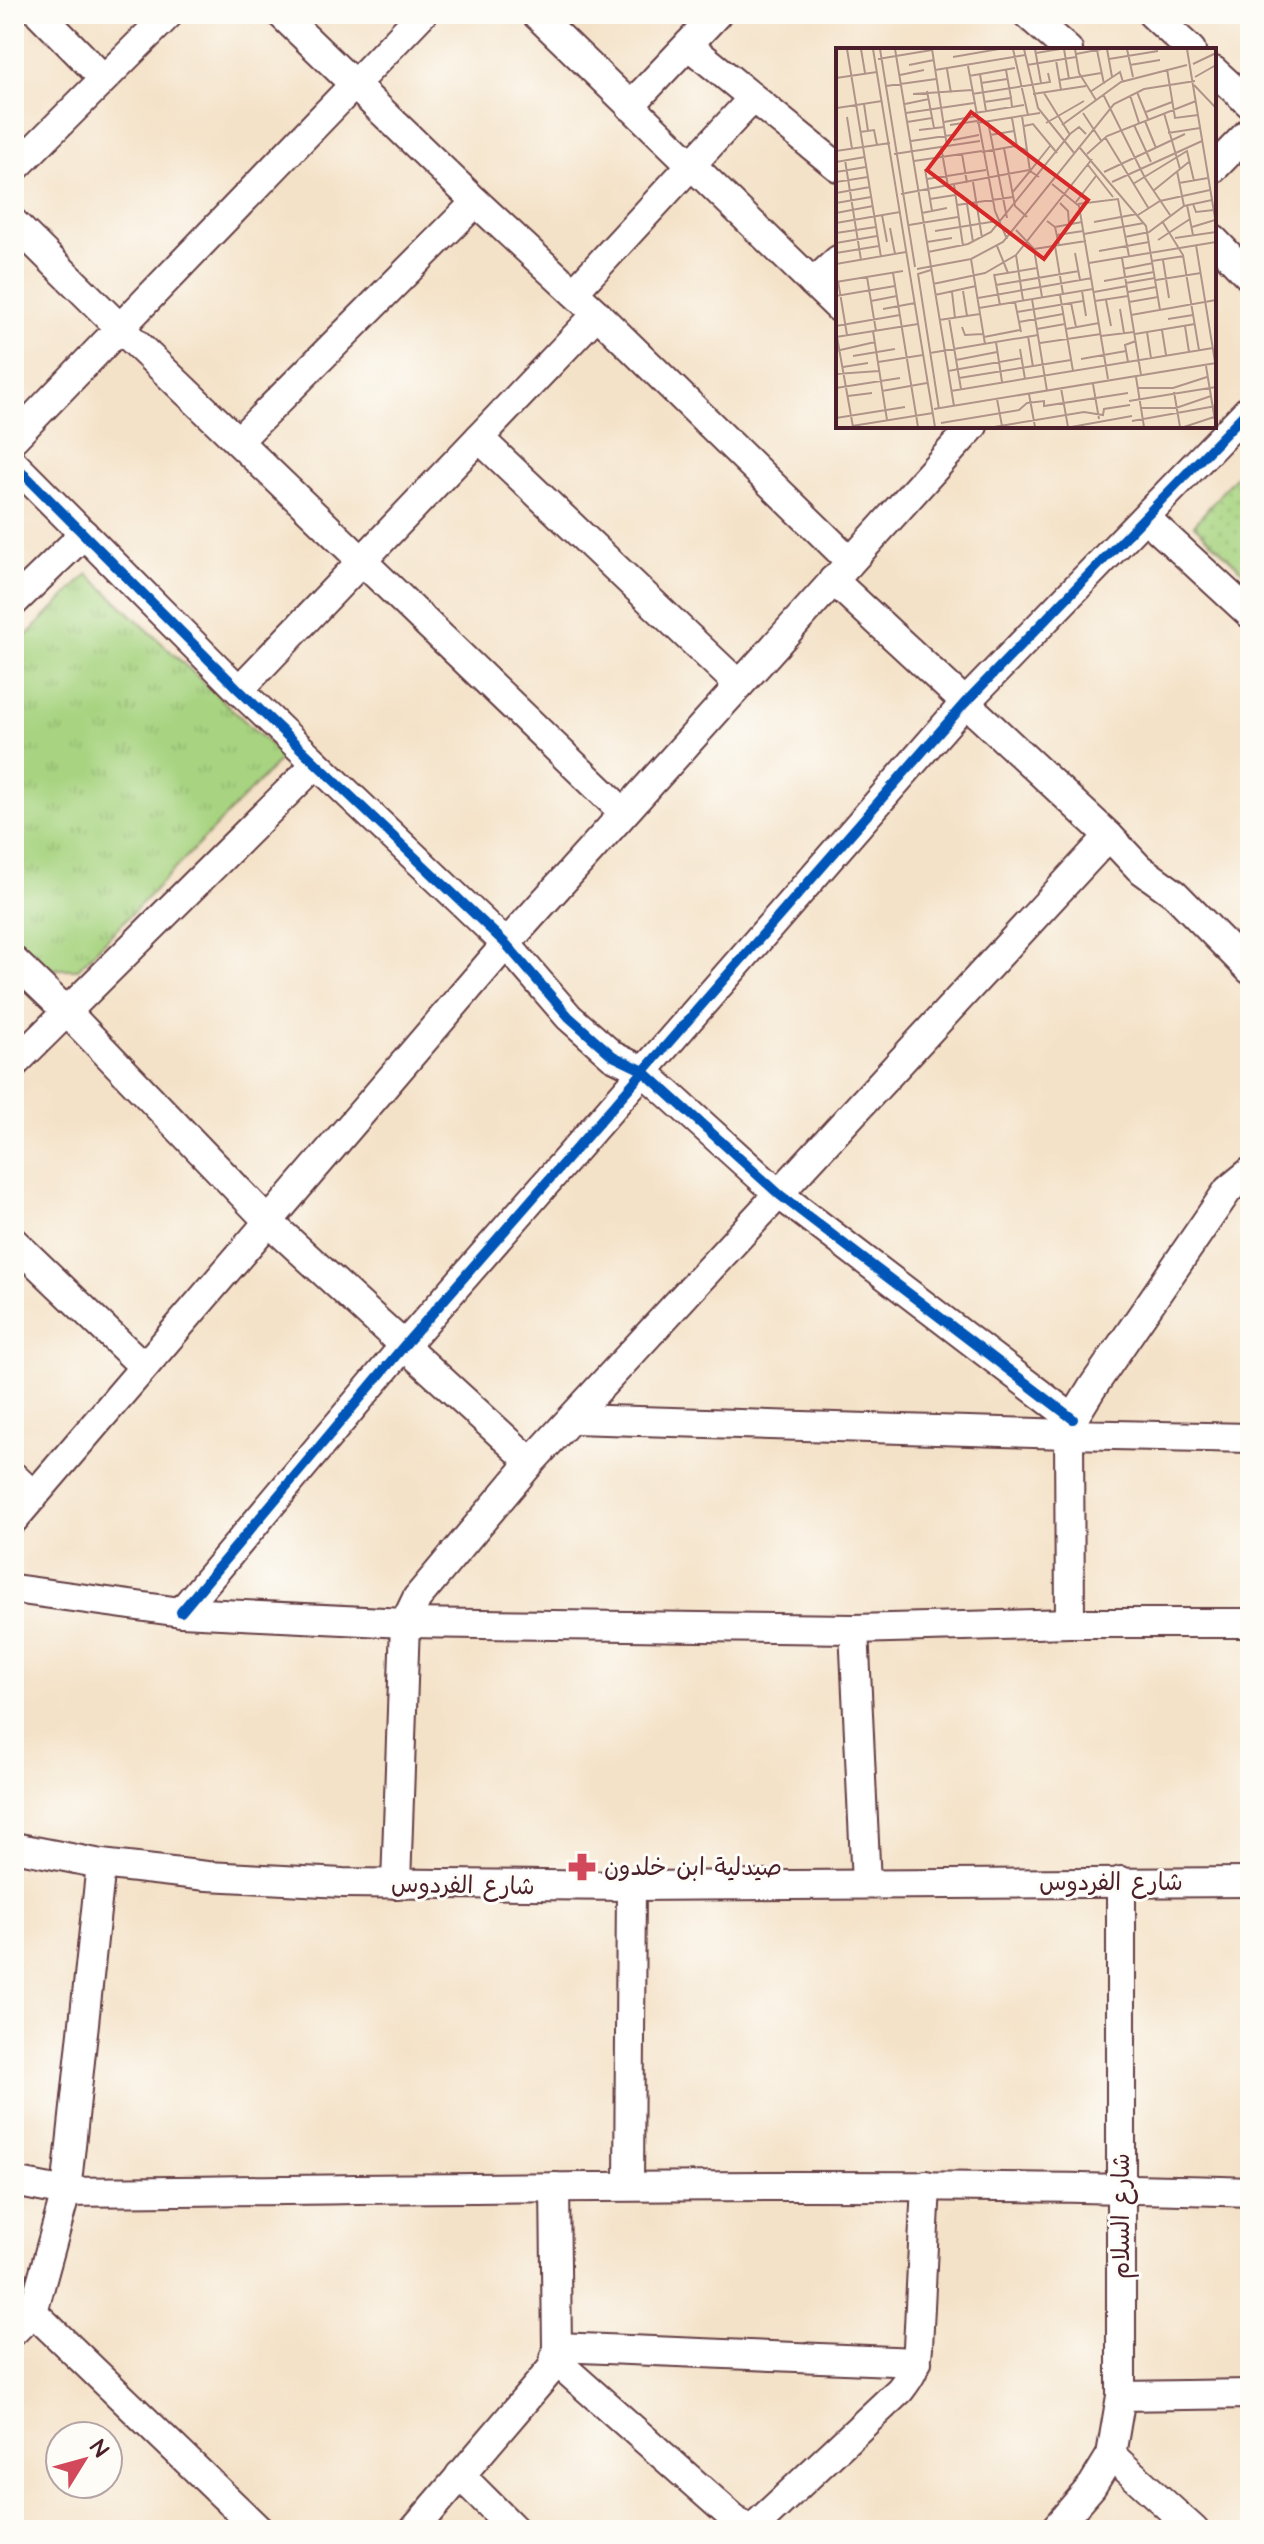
<svg xmlns="http://www.w3.org/2000/svg" width="1264" height="2544" viewBox="0 0 1264 2544" font-family="'Architects Daughter','Playpen Sans Arabic',sans-serif">
	<style>
		.grass { fill: url(#grass-tufts); stroke: #797a56; stroke-width: 2 }
		.park { fill: url(#park-dots); stroke: #797a56; stroke-width: 2 }
		.lines { fill: none; stroke-linecap: round; stroke-linejoin: round }
		.minor-casing { stroke: #643c43; stroke-width: 32 }
		.minor { stroke: #fff; stroke-width: 28 }
		.cycleway-casing { stroke: #fdfcf7; stroke-width: 15 }
		.cycleway { stroke: #0057b8; stroke-width: 10 }
		.labels { text-anchor: middle; stroke-width: 6; stroke-linejoin: round; paint-order: stroke }
		.poi-label { font-size: 24px; fill: #4a1f2b; stroke: #fdfcf7; text-anchor: start }
		.street-label { font-size: 24px; fill: #4a1f2b; stroke: #fdfcf7 }
		.inset-road { fill: none; stroke: #b09489; stroke-width: 2 }
		.view { fill: #d62828; fill-opacity: 0.15; stroke: #d62828; stroke-width: 4 }
		.inset-edge { fill: none; stroke: #4a1f2b; stroke-width: 4 }
	</style>
	<defs>
		<pattern id="grass-tufts" width="24" height="20" patternUnits="userSpaceOnUse" patternTransform="scale(2)"><rect width="24" height="20" fill="#a8d481"/><path d="M3 7l-1-3M5 7V3M7 7l1-3M15 17l-1-3M17 17v-4M19 17l1-3" fill="none" stroke="#92b670"/></pattern>
		<pattern id="park-dots" width="8" height="8" patternUnits="userSpaceOnUse" patternTransform="scale(2)"><rect width="8" height="8" fill="#a8d481"/><path d="M2 2h.1M6 6h.1" fill="none" stroke="#92b670" stroke-width="1.8" stroke-linecap="round"/></pattern>
	</defs>
	<rect width="100%" height="100%" fill="#fdfcf7"/>
	<filter id="ink" filterUnits="userSpaceOnUse"><feTurbulence type="fractalNoise" baseFrequency=".0125" numOctaves="2"/><feDisplacementMap in="SourceGraphic" scale="16" xChannelSelector="R" yChannelSelector="G"/><feConvolveMatrix kernelMatrix="1 2 1 2 8 2 1 2 1" color-interpolation-filters="sRGB"/></filter>
	<filter id="wash" filterUnits="userSpaceOnUse"><feTurbulence type="fractalNoise" baseFrequency=".006" numOctaves="4" result="noise"/><feDisplacementMap in="SourceGraphic" scale="32" xChannelSelector="R" yChannelSelector="G"/><feGaussianBlur stdDeviation="1.8" result="paint"/><feColorMatrix in="noise" values="0 0 0 0 0 0 0 0 0 0 0 0 0 0 0 0 0 1.4 0 .05"/><feComposite in="paint" operator="in"/></filter>
	<g filter="url(#wash)">
		<rect width="100%" height="100%" fill="#f4e2c8"/>
		<path class="grass" d="M 88,574 L 283,757 L 78,969 L 52,969 L 14,937 L 14,648 Z"/>
		<path class="park" d="M 1250,459 L 1250,578 L 1194,525 Z"/>
	</g>
	<g filter="url(#ink)">
		<g class="lines">
			<defs>
				<g id="minor">
					<path d="M 40,14 L 103,78"/>
					<path d="M 281,14 L 476,202 L 597,314 L 850,561"/>
					<path d="M 536,14 L 838,307"/>
					<path d="M 1027,14 L 1068,50"/>
					<path d="M 1152,14 L 1191,50"/>
					<path d="M 688,45 L 838,167"/>
					<path d="M 1214,71 L 1250,104"/>
					<path d="M 630,106 L 717,14"/>
					<path d="M 1214,168 L 1250,131"/>
					<path d="M 14,169 L 169,14"/>
					<path d="M 14,223 L 120,328 L 623,812"/>
					<path d="M 1214,240 L 1250,277"/>
					<path d="M 813,283 L 838,260"/>
					<path d="M 574,292 L 752,99"/>
					<path d="M 14,438 L 422,14"/>
					<path d="M 479,438 L 739,685"/>
					<path d="M 238,441 L 476,202"/>
					<path d="M 14,464 L 239,690 L 506,944 L 569,1017 L 613,1056 L 642,1070 L 780,1195 L 1073,1419"/>
					<path d="M 1146,518 L 1250,614"/>
					<path d="M 833,580 L 1109,836 L 1139,868 L 1175,894 L 1250,970"/>
					<path d="M 14,602 L 84,534"/>
					<path d="M 239,690 L 597,314"/>
					<path d="M 14,961 L 65,1010 L 269,1222 L 531,1462"/>
					<path d="M 14,1064 L 316,764"/>
					<path d="M 1250,1172 L 1228,1190 L 1092,1388 L 1073,1419 L 1069,1434 L 1250,1438"/>
					<path d="M 14,1242 L 143,1366"/>
					<path d="M 572,1419 L 1069,1434 L 1070,1623"/>
					<path d="M 14,1477 L 34,1496"/>
					<path d="M 14,1519 L 506,944 L 973,426"/>
					<path d="M 14,1589 L 181,1612 L 405,1623 L 854,1629 L 1070,1623 L 1250,1623"/>
					<path d="M 181,1612 L 403,1347 L 964,704 L 1250,408"/>
					<path d="M 854,1629 L 866,1884"/>
					<path d="M 14,1847 L 101,1864 L 207,1876 L 343,1883 L 631,1886 L 1250,1882"/>
					<path d="M 396,1884 L 405,1623 L 417,1598 L 531,1462 L 1109,836"/>
					<path d="M 14,2182 L 66,2192 C 461,2189 855,2180 1250,2192"/>
					<path d="M 629,2185 L 631,1886"/>
					<path d="M 33,2312 L 259,2530"/>
					<path d="M 14,2331 L 33,2312 L 66,2192 L 101,1864"/>
					<path d="M 557,2347 L 917,2362"/>
					<path d="M 555,2360 L 747,2530"/>
					<path d="M 1121,2396 L 1250,2394"/>
					<path d="M 1111,2455 L 1194,2530"/>
					<path d="M 460,2475 L 515,2530"/>
					<path d="M 414,2530 L 553,2367 L 557,2347 L 555,2187"/>
					<path d="M 751,2530 L 900,2390 C 911,2376 917,2366 918,2347 L 926,2185"/>
					<path d="M 1054,2530 L 1092,2486 L 1111,2455 L 1121,2396 L 1121,1881"/>
				</g>
			</defs>
			<use href="#minor" class="minor-casing"/>
			<use href="#minor" class="minor"/>
			<defs>
				<g id="cycleway">
					<path d="M 14,464 L 239,690 L 506,944 L 569,1017 L 613,1056 L 642,1070 L 780,1195 L 1073,1419"/>
					<path d="M 181,1612 L 403,1347 L 964,704 L 1250,408"/>
				</g>
			</defs>
			<use href="#cycleway" class="cycleway-casing"/>
			<use href="#cycleway" class="cycleway"/>
		</g>
	</g>
	<defs>
		<symbol id="pharmacy-bare" viewBox="-9 -9 18 18"><path d="M-2-6h4v4h4v4h-4v4h-4v-4h-4v-4h4Z" fill="#d1495b" stroke="#fdfcf7" stroke-width="2.5" paint-order="stroke"/></symbol>
	</defs>
	<g fill-rule="evenodd">
		<use href="#pharmacy-bare" x="562" y="1847" width="40" height="40"/>
	</g>
	<g class="labels">
		<g class="poi-label">
			<text x="604" y="1875">صيدلية ابن خلدون</text>
		</g>
		<g class="street-label">
			<text x="1111" y="1890">شارع الفردوس</text>
			<text transform="translate(463 1885) rotate(1)" y="8">شارع الفردوس</text>
			<text transform="translate(1121 2216) rotate(-90)" y="8">شارع السلام</text>
		</g>
	</g>
	<g transform="translate(836 48)">
		<rect width="380" height="380" fill="#f4e2c8"/>
		<path class="inset-road" d="M 11,1 L 45,209M 25,1 L 29,25M 37,1 L 99,379M 44,1 L 79,219M 59,1 L 118,358M 96,1 L 111,98M 177,1 L 192,67M 188,1 L 202,60 L 239,106M 199,1 L 205,35M 228,1 L 233,31M 239,1 L 243,25 L 260,52M 271,1 L 276,29M 291,1 L 297,29M 351,1 L 380,176M 261,2 L 268,36M 200,5 L 224,1M 240,6 L 266,1M 117,9 L 163,1M 42,11 L 96,2M 273,11 L 322,3M 220,12 L 225,42M 357,16 L 380,5M 73,17 L 98,12M 191,17 L 240,9M 294,17 L 324,12M 132,18 L 159,163 L 171,191M 111,21 L 115,45M 331,21 L 339,70 L 362,67M 99,22 L 189,7M 170,22 L 175,50M 144,26 L 150,63M 64,27 L 88,22M 133,28 L 179,20M 359,29 L 380,17M 0,30 L 41,24M 224,32 L 265,25M 145,35 L 171,31M 358,37 L 380,60M 50,38 L 100,31M 91,43 L 98,80M 254,44 L 284,24 L 287,34M 301,44 L 312,71M 208,45 L 234,87M 77,46 L 136,42M 136,46 L 214,34 L 212,25M 197,46 L 250,38M 267,46 L 309,130 L 334,167M 294,47 L 303,75M 148,54 L 175,50 L 176,59M 28,56 L 32,83M 69,56 L 93,51M 1,60 L 46,53M 310,64 L 336,54M 70,65 L 138,55M 139,65 L 188,57M 247,65 L 266,94M 328,65 L 344,121M 186,68 L 194,123 L 214,98M 11,69 L 16,101M 176,70 L 181,99M 309,73 L 320,100M 71,74 L 96,70M 108,74 L 140,68M 152,74 L 171,170M 141,75 L 204,65M 210,75 L 248,53M 114,77 L 141,73M 226,77 L 285,34 L 351,17M 298,77 L 315,114M 188,78 L 197,76 L 221,105M 83,82 L 108,79M 24,84 L 38,82 L 41,97M 332,85 L 364,80M 154,87 L 178,83M 269,89 L 313,161M 117,92 L 143,87M 75,93 L 116,87M 105,99 L 112,138M 168,100 L 179,158 L 191,169M 244,100 L 310,178 L 324,262M 0,103 L 54,95M 146,104 L 179,98 L 190,102M 58,106 L 144,93M 126,106 L 131,135M 251,106 L 271,88 L 360,53M 9,112 L 25,212M 78,113 L 146,103M 0,114 L 29,109M 252,117 L 277,149M 89,121 L 96,163M 341,123 L 348,158M 0,124 L 30,119M 268,124 L 349,86M 91,131 L 150,122M 0,134 L 32,129M 137,134 L 146,190M 276,134 L 366,93M 343,135 L 372,130M 216,136 L 243,158 L 272,331M 297,136 L 351,103 L 358,133M 118,137 L 127,198M 317,143 L 354,113M 0,145 L 34,139M 176,145 L 194,123 L 203,129M 65,146 L 193,122M 94,151 L 119,147M 240,154 L 260,128M 0,155 L 35,149M 224,155 L 232,163 L 233,176M 131,156 L 137,194M 242,156 L 282,151 L 293,208M 357,156 L 360,164 L 378,162M 121,157 L 177,149M 351,157 L 357,187M 0,165 L 37,158M 86,165 L 111,160M 46,167 L 51,194M 302,167 L 324,153 L 374,142M 211,173 L 219,179 L 223,197M 326,173 L 347,207 L 363,302M 258,174 L 301,166M 0,175 L 64,164M 73,177 L 122,169M 219,179 L 246,174M 356,179 L 379,172M 54,180 L 59,206M 180,182 L 198,201 L 206,249M 99,183 L 161,173M 0,185 L 40,179M 248,186 L 308,175M 221,187 L 247,183M 289,189 L 313,184 L 348,158 L 376,152M 339,190 L 380,184M 322,192 L 354,171M 91,194 L 116,190M 0,195 L 41,188M 360,197 L 380,320M 161,198 L 172,225M 219,198 L 227,246M 198,201 L 250,193M 263,203 L 313,194M 92,204 L 132,196 L 155,184 L 234,86 L 243,79 L 250,86M 0,205 L 43,198M 239,205 L 244,232M 180,207 L 187,252M 286,210 L 305,327M 135,211 L 149,296M 327,212 L 333,250M 316,213 L 348,208M 253,215 L 380,194M 0,216 L 70,204M 81,221 L 135,211 L 167,194 L 278,56 L 308,41 L 359,33M 287,221 L 317,215M 95,222 L 82,226 L 103,361M 57,225 L 82,379M 158,226 L 164,257M 159,227 L 201,220M 31,229 L 40,283M 320,232 L 365,225M 2,233 L 11,287M 268,233 L 318,224M 0,234 L 67,223M 290,235 L 319,230M 97,236 L 149,225 L 180,207 L 256,111M 160,237 L 243,223M 127,243 L 131,268M 246,243 L 250,268M 116,244 L 119,270M 258,244 L 291,238M 292,244 L 320,239M 99,247 L 140,238M 224,247 L 237,323M 0,248 L 59,238M 142,250 L 256,230M 196,251 L 211,343M 270,252 L 275,278M 35,253 L 61,248M 259,253 L 292,248M 179,254 L 185,284M 293,254 L 322,249M 235,255 L 240,279M 143,260 L 257,241M 47,261 L 79,255M 284,261 L 288,285M 181,264 L 247,253M 295,267 L 380,252M 113,270 L 125,341M 332,271 L 357,267M 103,272 L 144,266M 183,274 L 227,266M 0,278 L 64,267M 349,278 L 353,304M 126,279 L 129,287 L 147,286M 201,281 L 229,276M 230,281 L 263,275M 326,282 L 330,307M 37,283 L 51,372M 311,284 L 315,310M 299,286 L 359,276M 192,288 L 197,319M 265,288 L 298,284M 0,289 L 82,276M 1,289 L 17,379M 148,289 L 184,282M 160,294 L 166,334M 204,295 L 265,286M 184,301 L 189,331M 0,303 L 39,294M 94,305 L 202,287M 17,308 L 59,301M 245,311 L 290,303M 120,312 L 161,304M 42,314 L 87,307M 292,314 L 289,297 L 300,293M 370,318 L 380,379M 7,319 L 32,315M 112,323 L 186,310M 0,326 L 43,323M 300,329 L 308,379M 123,330 L 235,312M 257,336 L 263,371M 0,340 L 64,330M 225,340 L 232,379M 302,340 L 337,340 L 371,329M 46,343 L 91,335M 115,343 L 377,300M 338,344 L 344,379M 193,346 L 199,379M 12,348 L 36,345M 161,351 L 166,378M 293,353 L 380,339M 305,360 L 340,360 L 375,348M 98,361 L 380,315M 0,370 L 69,359M 296,373 L 380,358M 105,375 L 183,362 L 191,355 L 208,353 L 208,358 L 292,345M 16,378 L 97,365M 158,379 L 248,364 L 267,367 L 268,361 L 294,357M 235,379 L 296,368M 348,379 L 378,369"/>
		<path class="view" d="M 135,64 L 252,152 L 208,211 L 91,122 Z"/>
		<rect width="380" height="380" class="inset-edge"/>
	</g>
	<rect width="1264" height="2544" fill="none" stroke="#fdfcf7" stroke-width="48"/>
	<g transform="translate(84 2460) rotate(53)"><circle r="38" fill="#fdfcf7" stroke="#b5a4a5" stroke-width="2"/>
	<path d="M0-6L14 30L0 20L-14 30Z" fill="#d1495b"/>
	<text y="-12" font-size="22" font-weight="bold" text-anchor="middle" fill="#4a1f2b">N</text>
	</g>
</svg>
